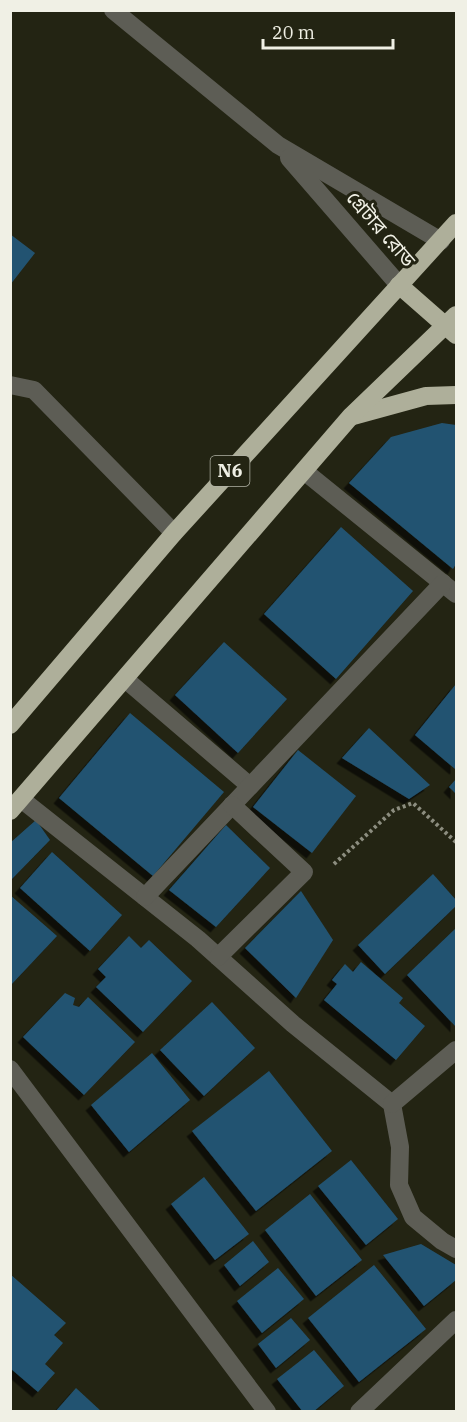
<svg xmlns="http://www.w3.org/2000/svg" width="467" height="1422" viewBox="0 0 467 1422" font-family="'IBM Plex Serif','Noto Sans Bengali',serif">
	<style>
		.building { fill: #235371; filter: url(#shadow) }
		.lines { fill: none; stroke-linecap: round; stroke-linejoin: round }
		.path { stroke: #8c8d7f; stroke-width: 4; stroke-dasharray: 3 3; stroke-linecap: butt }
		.minor { stroke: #5d5d55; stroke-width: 18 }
		.highway { stroke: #aeaf9a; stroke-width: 18 }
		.labels { text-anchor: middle; stroke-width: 6; stroke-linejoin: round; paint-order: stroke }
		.shield { fill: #232413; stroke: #b2b3a6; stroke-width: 1.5 }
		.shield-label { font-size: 18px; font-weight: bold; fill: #f0f0e5 }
		.street-label { font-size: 20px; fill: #f0f0e5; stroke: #232413 }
	</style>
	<defs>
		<filter id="shadow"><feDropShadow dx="-5.5" dy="5.5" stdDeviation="0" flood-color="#0009"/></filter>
	</defs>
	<rect width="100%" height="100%" fill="#232413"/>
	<g class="building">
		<path d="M 10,234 L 35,253 L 10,285 Z"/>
		<path d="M 442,423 L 456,425 L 456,564 L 453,569 L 349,483 L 391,437 Z"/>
		<path d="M 341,527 L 413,591 L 336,679 L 264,614 Z"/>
		<path d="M 224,642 L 287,699 L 238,753 L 175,695 Z"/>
		<path d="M 456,684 L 456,768 L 455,769 L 415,735 Z"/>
		<path d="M 130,713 L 224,792 L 153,876 L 59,798 Z"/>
		<path d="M 369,728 L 430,785 L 409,799 L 342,758 Z"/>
		<path d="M 298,750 L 356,796 L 312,853 L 253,807 Z"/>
		<path d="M 456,779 L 456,794 L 449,787 Z"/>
		<path d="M 36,820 L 50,840 L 10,881 L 10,843 Z"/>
		<path d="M 226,825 L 270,868 L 216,927 L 169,890 Z"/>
		<path d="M 52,852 L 122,915 L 90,951 L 20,888 Z"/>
		<path d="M 433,874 L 456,900 L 456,906 L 385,974 L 358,945 Z"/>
		<path d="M 301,891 L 333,940 L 296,998 L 245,948 Z"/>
		<path d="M 10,895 L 57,936 L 10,986 Z"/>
		<path d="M 456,928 L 456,1027 L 407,975 Z"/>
		<path d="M 129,936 L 141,948 L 149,940 L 192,981 L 143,1032 L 96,987 L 106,977 L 98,969 Z"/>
		<path d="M 361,962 L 403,998 L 399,1003 L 425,1026 L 396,1060 L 324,1000 L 337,984 L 332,980 L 345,964 L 353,972 Z"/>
		<path d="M 65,993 L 75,998 L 73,1005 L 79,1007 L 88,997 L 135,1042 L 84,1095 L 23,1037 Z"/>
		<path d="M 212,1002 L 255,1048 L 204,1096 L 160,1050 Z"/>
		<path d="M 152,1053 L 190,1100 L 129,1152 L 91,1105 Z"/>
		<path d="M 269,1071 L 332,1151 L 256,1211 L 192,1131 Z"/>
		<path d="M 351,1160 L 398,1219 L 366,1245 L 318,1186 Z"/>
		<path d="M 204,1177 L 249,1234 L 215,1260 L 171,1204 Z"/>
		<path d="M 310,1194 L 362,1260 L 316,1296 L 265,1230 Z"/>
		<path d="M 253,1241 L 269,1262 L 240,1286 L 224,1265 Z"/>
		<path d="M 421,1244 L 456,1265 L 456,1280 L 424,1306 L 383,1255 Z"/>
		<path d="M 374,1265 L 426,1329 L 359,1382 L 308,1318 Z"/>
		<path d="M 278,1268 L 304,1299 L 262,1333 L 237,1301 Z"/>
		<path d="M 10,1274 L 66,1323 L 54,1335 L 63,1343 L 45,1364 L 55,1373 L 38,1392 L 10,1368 Z"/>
		<path d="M 291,1318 L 310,1340 L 276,1368 L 258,1344 Z"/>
		<path d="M 314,1350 L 344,1386 L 313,1412 L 303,1412 L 277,1379 Z"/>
		<path d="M 76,1388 L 102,1412 L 55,1412 Z"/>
	</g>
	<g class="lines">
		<path class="path" d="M 334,864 L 394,810 L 413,803 L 456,842"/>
		<g class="minor">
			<path d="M 113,10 L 278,145 L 441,241"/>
			<path d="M 289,158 L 399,285"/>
			<path d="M 10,385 L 34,390 L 174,533"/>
			<path d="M 304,471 L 456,594"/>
			<path d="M 125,679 L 250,786"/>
			<path d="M 21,799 L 198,939 L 293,1024 L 392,1104 L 400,1147 L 399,1185 L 413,1217 L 442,1241 L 456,1249"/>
			<path d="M 145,897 L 443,583"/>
			<path d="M 218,957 L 304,872 L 232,805"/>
			<path d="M 10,1069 L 267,1412"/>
			<path d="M 392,1104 L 456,1050"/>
			<path d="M 359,1412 L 456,1320"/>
		</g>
		<g class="highway">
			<path d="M 399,285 L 456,335"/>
			<path d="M 353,416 L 426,396 L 456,395"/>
			<path d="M 10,725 L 174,533 L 456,223"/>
			<path d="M 10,811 L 351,416 L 456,315"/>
		</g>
	</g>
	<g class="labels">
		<rect class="shield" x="210.5" y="456" width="39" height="30" rx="4.5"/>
		<g class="shield-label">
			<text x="230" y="477">N6</text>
		</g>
		<g class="street-label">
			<text transform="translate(381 229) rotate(49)" y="7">গ্রেটার রোড</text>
		</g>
	</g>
	<rect width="467" height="1422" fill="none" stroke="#f0f0e5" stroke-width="24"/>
	<path d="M263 39v9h130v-9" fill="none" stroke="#f0f0e5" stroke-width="3"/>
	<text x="272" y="39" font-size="18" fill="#f0f0e5" stroke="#232413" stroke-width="4.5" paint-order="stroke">20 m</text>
</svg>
